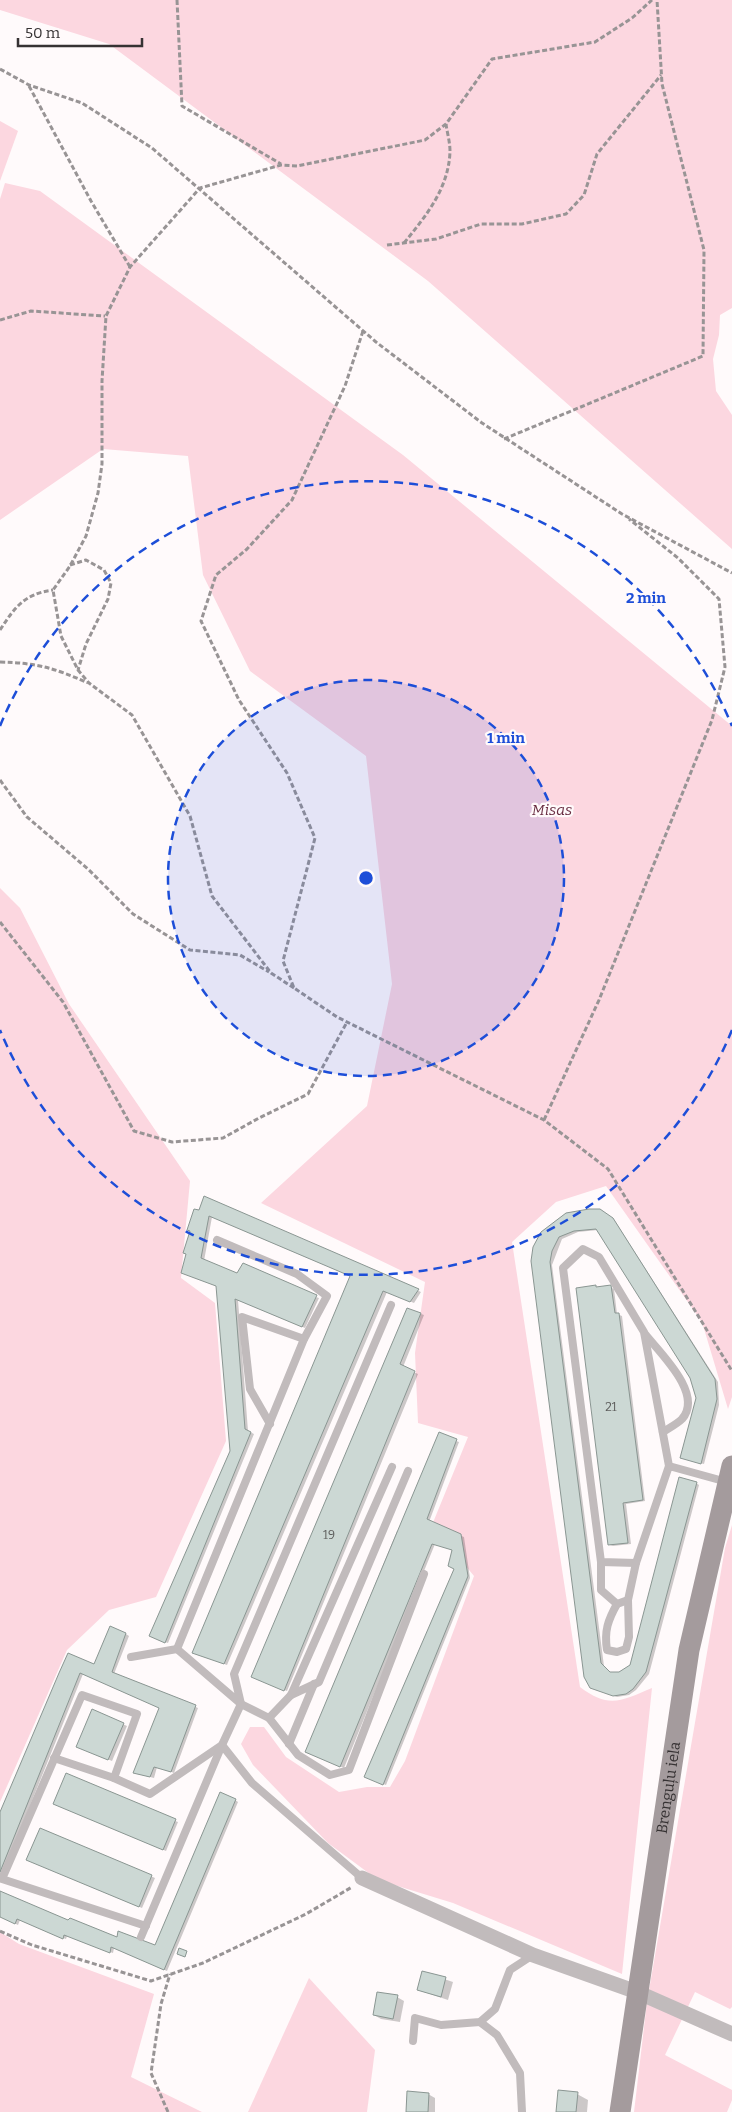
<svg xmlns="http://www.w3.org/2000/svg" width="732" height="2112" viewBox="0 0 732 2112" font-family="Bitter,serif">
	<style>
		.green { fill: #fcd7e0 }
		.shadow { fill: #0003 }
		.building { fill: #ccd8d4; stroke: #8a9692 }
		.lines { fill: none; stroke-linecap: round; stroke-linejoin: round }
		.path { stroke: #989495; stroke-width: 3; stroke-dasharray: 5 2.5; stroke-linecap: butt }
		.lane { stroke: #c1bbbc; stroke-width: 8 }
		.street { stroke: #c1bbbc; stroke-width: 15 }
		.secondary { stroke: #a49b9d; stroke-width: 21 }
		.ring { fill: none; stroke: #1d4ed8; stroke-width: 2.5; stroke-dasharray: 9 6 }
		.labels { text-anchor: middle; stroke-width: 4.5; stroke-linejoin: round; paint-order: stroke }
		.number-label { font-size: 12px; fill: #5c5c5b }
		.park-label { font-size: 15px; font-style: italic; fill: #692e42; stroke: #fffafb }
		.street-label { font-size: 15px; fill: #363233; stroke: #fffafb }
		.centre { fill: #1d4ed8; stroke: #fffafb; stroke-width: 2.5 }
		.ring-label { font-size: 15px; text-anchor: middle; font-weight: bold; fill: #1d4ed8; stroke: #fffafb; stroke-width: 4.5; stroke-linejoin: round; paint-order: stroke }
	</style>
	<rect width="100%" height="100%" fill="#fffafb"/>
	<g class="green">
		<path d="M 0,0 L 732,0 L 732,308 L 720,315 L 719,335 L 713,359 L 716,391 L 732,415 L 732,549 L 428,281 L 109,44 L 0,10 Z"/>
		<path d="M 0,121 L 18,131 L 0,181 Z"/>
		<path d="M 5,183 L 40,191 L 403,455 L 732,726 L 732,1397 L 728,1409 L 702,1322 L 606,1186 L 556,1202 L 512,1242 L 580,1687 C 609,1709 621,1701 652,1688 L 622,1974 L 453,1903 L 378,1880 L 328,1843 L 253,1765 L 241,1744 L 250,1727 L 264,1727 L 286,1757 L 339,1792 L 367,1787 L 390,1787 L 405,1761 L 474,1576 L 432,1525 L 468,1437 L 418,1423 L 415,1353 L 425,1282 L 261,1203 L 367,1106 L 392,984 L 366,756 L 250,671 L 203,575 L 188,456 L 103,449 L 0,520 L 0,199 Z"/>
		<path d="M 0,888 L 20,908 L 69,1004 L 190,1181 L 181,1278 L 215,1303 L 226,1441 L 156,1597 L 109,1610 L 67,1650 L 0,1802 Z"/>
		<path d="M 732,1525 L 732,2007 L 730,2009 L 695,1992 L 665,2055 L 732,2090 L 732,2100 L 727,2112 L 634,2112 L 647,2002 L 725,1548 Z"/>
		<path d="M 0,1932 L 19,1944 L 154,1994 L 131,2077 L 202,2112 L 0,2112 Z"/>
		<path d="M 309,1978 L 375,2050 L 367,2112 L 248,2112 Z"/>
	</g>
	<g class="shadow">
		<path d="M 204,1198 L 421,1292 L 414,1303 L 387,1292 L 227,1665 L 197,1654 L 352,1276 L 212,1217 L 204,1261 L 237,1274 L 319,1298 L 305,1328 L 238,1300 L 248,1431 L 254,1434 L 168,1643 L 154,1638 L 231,1451 L 217,1286 L 186,1274 Z"/>
		<path d="M 613,1218 L 718,1382 L 719,1405 L 704,1464 L 682,1458 L 697,1398 L 691,1378 L 598,1230 L 578,1232 L 562,1239 L 552,1265 L 604,1666 L 611,1673 L 620,1673 L 631,1666 L 696,1483 L 699,1485 L 649,1674 L 636,1690 L 629,1695 L 617,1697 L 594,1689 L 542,1232 Z"/>
		<path d="M 610,1287 L 614,1289 L 617,1314 L 622,1316 L 645,1501 L 626,1504 L 631,1544 L 613,1546 L 610,1545 Z"/>
		<path d="M 407,1309 L 424,1315 L 403,1367 L 418,1374 L 287,1691 L 256,1678 Z"/>
		<path d="M 456,1441 L 459,1442 L 429,1522 L 464,1537 L 470,1578 L 386,1785 L 369,1778 L 455,1569 L 453,1550 L 435,1544 L 344,1768 L 306,1752 L 397,1531 L 399,1531 Z"/>
		<path d="M 126,1634 L 129,1636 L 114,1674 L 198,1708 L 174,1773 L 157,1767 L 154,1778 L 138,1774 L 161,1707 L 83,1674 L 0,1880 L 0,1816 L 69,1655 L 94,1666 Z"/>
		<path d="M 93,1711 L 127,1726 L 112,1761 L 81,1748 Z"/>
		<path d="M 235,1800 L 238,1802 L 167,1971 L 114,1948 L 113,1953 L 67,1936 L 66,1939 L 20,1920 L 18,1925 L 0,1916 L 0,1892 L 69,1922 L 117,1939 L 156,1947 Z"/>
		<path d="M 57,1805 L 175,1821 L 178,1822 L 166,1851 Z"/>
		<path d="M 41,1829 L 155,1878 L 142,1908 L 31,1861 Z"/>
		<path d="M 423,1972 L 453,1982 L 448,2000 L 418,1990 Z"/>
		<path d="M 397,1997 L 404,2001 L 400,2022 L 381,2019 L 374,2015 Z"/>
		<path d="M 428,2094 L 435,2098 L 435,2112 L 407,2112 Z"/>
		<path d="M 577,2094 L 588,2100 L 587,2112 L 557,2112 Z"/>
	</g>
	<g class="building">
		<path d="M 204,1196 L 419,1289 L 410,1302 L 383,1291 L 224,1664 L 192,1653 L 350,1276 L 209,1216 L 201,1258 L 237,1273 L 243,1263 L 317,1295 L 302,1327 L 235,1299 L 245,1429 L 251,1432 L 165,1643 L 149,1636 L 230,1451 L 216,1286 L 181,1273 L 186,1254 L 183,1253 L 190,1231 L 187,1230 L 194,1209 L 199,1210 Z"/>
		<path d="M 589,1209 L 600,1209 L 613,1218 L 715,1379 L 717,1399 L 701,1464 L 680,1458 L 696,1398 L 690,1378 L 596,1229 L 574,1231 L 559,1237 L 552,1251 L 550,1262 L 601,1663 L 610,1672 L 619,1672 L 630,1665 L 679,1477 L 697,1482 L 646,1672 L 633,1689 L 626,1694 L 613,1696 L 590,1688 L 584,1677 L 531,1261 L 533,1247 L 541,1232 L 566,1213 Z"/>
		<path d="M 596,1285 L 596,1287 L 611,1285 L 615,1313 L 619,1313 L 643,1500 L 623,1503 L 628,1543 L 608,1545 L 576,1288 Z"/>
		<path d="M 407,1308 L 421,1313 L 400,1364 L 415,1371 L 284,1691 L 251,1677 Z"/>
		<path d="M 439,1432 L 457,1439 L 427,1519 L 461,1534 L 468,1576 L 383,1785 L 364,1777 L 454,1569 L 448,1566 L 452,1550 L 432,1544 L 340,1767 L 305,1752 Z"/>
		<path d="M 110,1626 L 126,1633 L 112,1672 L 196,1705 L 171,1772 L 154,1767 L 150,1777 L 133,1773 L 159,1708 L 80,1673 L 0,1872 L 0,1812 L 59,1673 L 68,1653 L 94,1664 Z"/>
		<path d="M 92,1709 L 124,1723 L 108,1760 L 76,1747 Z"/>
		<path d="M 66,1773 L 176,1819 L 163,1850 L 53,1804 Z"/>
		<path d="M 220,1792 L 236,1799 L 164,1970 L 111,1947 L 110,1953 L 64,1935 L 63,1939 L 17,1919 L 15,1924 L 0,1917 L 0,1891 L 68,1920 L 70,1918 L 117,1937 L 118,1931 L 155,1945 Z"/>
		<path d="M 40,1828 L 152,1875 L 139,1907 L 26,1860 Z"/>
		<path d="M 179,1948 L 187,1951 L 185,1957 L 177,1954 Z"/>
		<path d="M 422,1971 L 446,1977 L 441,1997 L 417,1990 Z"/>
		<path d="M 377,1992 L 398,1995 L 393,2019 L 373,2015 Z"/>
		<path d="M 558,2090 L 578,2092 L 576,2112 L 556,2112 Z"/>
		<path d="M 407,2091 L 429,2093 L 428,2112 L 406,2112 Z"/>
	</g>
	<g class="lines">
		<g class="path">
			<path d="M 177,0 L 182,106 L 281,164"/>
			<path d="M 0,69 L 29,85 L 82,103 L 152,148 L 376,342 L 482,423 L 622,514 L 732,573"/>
			<path d="M 29,86 L 91,201 L 130,267"/>
			<path d="M 404,243 C 426,216 449,188 450,151 C 450,142 447,132 446,124"/>
			<path d="M 387,245 L 436,239 L 481,224 L 522,224 L 566,214 L 584,195 L 597,154 L 661,75"/>
			<path d="M 0,320 L 31,311 L 105,316"/>
			<path d="M 363,331 L 345,386 L 292,500 L 247,549 L 216,575 L 201,621 L 239,700 L 287,773 L 315,838 L 283,961 L 294,988 L 337,1017 L 544,1120 L 608,1169 L 732,1371"/>
			<path d="M 504,439 L 703,356 L 704,250 L 662,84 L 657,0"/>
			<path d="M 70,565 L 86,560 L 104,570 L 111,583 L 108,599 L 86,644 L 78,670"/>
			<path d="M 0,630 C 15,607 24,594 53,590"/>
			<path d="M 0,662 C 38,663 54,668 88,683"/>
			<path d="M 0,780 L 27,817 L 88,869 L 133,914 L 190,950 L 240,955 L 269,972"/>
			<path d="M 0,922 L 63,1002 L 134,1131 L 172,1142 L 223,1138 L 259,1118 L 308,1094 L 347,1022"/>
			<path d="M 294,988 L 271,973 L 212,896 L 190,816 L 132,715 L 89,683 L 78,670 L 61,636 L 53,590 L 70,566 L 86,536 L 98,493 L 102,464 L 102,381 L 106,316 L 130,267 L 200,188 L 281,165 L 297,166 L 425,140 L 446,124 L 492,59 L 595,42 L 632,18 L 652,0"/>
			<path d="M 544,1120 L 599,1000 L 712,720 L 725,667 L 719,599 L 678,558 L 629,519"/>
			<path d="M 0,1931 L 32,1945 L 151,1981 L 203,1963 L 306,1914 L 352,1887"/>
			<path d="M 168,2112 L 151,2073 L 161,2004 L 170,1974"/>
		</g>
		<g class="lane">
			<path d="M 217,1240 L 297,1274 L 327,1296 L 304,1339 L 177,1649 L 241,1704 L 234,1674 L 391,1305"/>
			<path d="M 645,1334 C 660,1353 704,1394 682,1419 C 677,1424 669,1428 663,1432"/>
			<path d="M 270,1424 L 250,1389 L 242,1317 L 304,1339"/>
			<path d="M 669,1466 L 636,1563 L 601,1562 L 563,1268 L 583,1249 L 599,1257 L 644,1332 L 669,1466 L 727,1482"/>
			<path d="M 601,1562 L 601,1590 L 617,1604 L 628,1600 L 636,1563"/>
			<path d="M 617,1604 C 608,1620 604,1631 607,1650 L 617,1652 L 626,1649 L 629,1637 L 628,1600"/>
			<path d="M 131,1657 L 177,1649"/>
			<path d="M 291,1695 L 319,1682 L 408,1471"/>
			<path d="M 269,1718 L 291,1695 L 392,1467"/>
			<path d="M 289,1744 L 314,1684"/>
			<path d="M 54,1758 L 114,1778"/>
			<path d="M 146,1926 L 2,1879 L 82,1695 L 137,1714 L 114,1778 L 150,1794 L 222,1745 L 241,1704 L 269,1718 L 298,1755 L 330,1775 L 349,1770 L 424,1574"/>
			<path d="M 141,1937 L 222,1745 L 252,1783 L 362,1878"/>
			<path d="M 480,2022 L 497,2035 L 520,2073 L 522,2112"/>
			<path d="M 413,2041 L 415,2018 L 441,2025 L 480,2022 L 495,2009 L 510,1970 L 533,1955"/>
		</g>
		<path class="street" d="M 362,1878 L 533,1955 L 637,1992 L 732,2034"/>
		<path class="secondary" id="s1" d="M 620,2112 L 689,1650 L 732,1466"/>
	</g>
	<circle cx="366" cy="878" r="198" fill="#1d4ed8" fill-opacity=".12"/>
	<g class="ring">
		<circle cx="366" cy="878" r="198"/>
		<path d="M732 1030A396 396 0 0 1 0 1030M0 726A396 396 0 0 1 732 726"/>
	</g>
	<g class="labels">
		<g class="number-label">
			<text x="611" y="1411">21</text>
			<text x="329" y="1539">19</text>
		</g>
		<g class="park-label">
			<text x="552" y="815">Misas</text>
		</g>
		<g class="street-label">
			<text dy="5" stroke="none"><textPath href="#s1" startOffset="328">Brenguļu iela</textPath></text>
		</g>
	</g>
	<circle cx="366" cy="878" r="8" class="centre"/>
	<g class="ring-label">
		<text x="646" y="603">2 min</text>
		<text x="506" y="743">1 min</text>
	</g>
	<path d="M18 38v8h124v-8" fill="none" stroke="#363233" stroke-width="2.5"/>
	<text x="25" y="38" font-size="15" fill="#363233" stroke="#fffafb" stroke-width="4" paint-order="stroke">50 m</text>
</svg>
